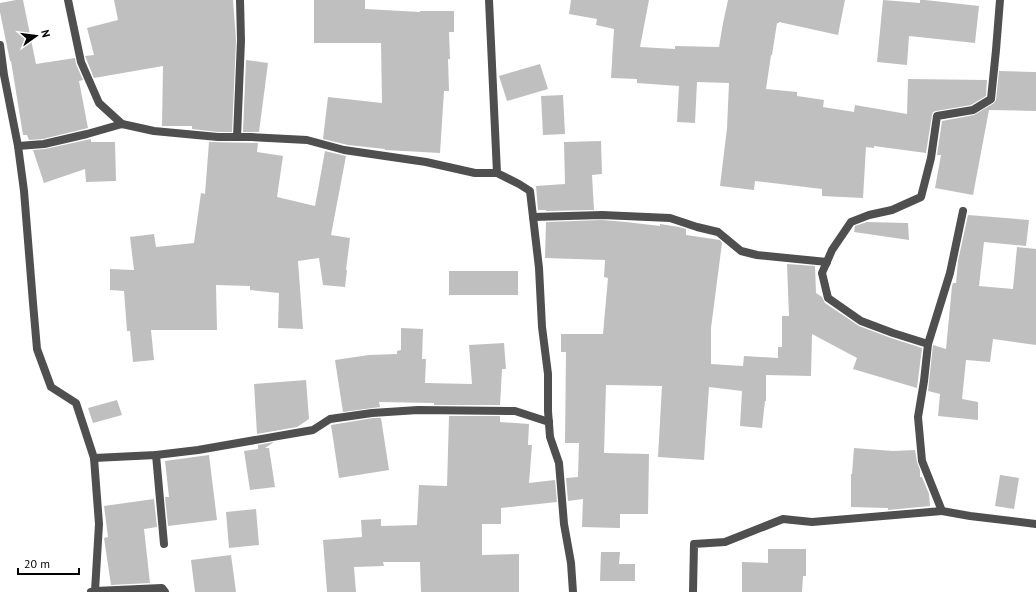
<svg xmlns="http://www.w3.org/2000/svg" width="1036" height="592" viewBox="0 0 1036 592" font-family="'PT Sans',sans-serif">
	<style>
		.building { fill: #bfbfbf }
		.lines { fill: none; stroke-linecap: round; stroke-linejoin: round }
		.street { stroke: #4f4f4f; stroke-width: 8 }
	</style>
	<rect width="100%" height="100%" fill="#fff"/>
	<g class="building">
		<path d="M 16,0 L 23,0 L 36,64 L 75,58 L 76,64 L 83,80 L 79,81 L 88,128 L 43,139 L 29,140 L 27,135 L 23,135 L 11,61 L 10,61 L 0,12 L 0,3 Z"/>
		<path d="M 114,0 L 233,0 L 236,40 L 232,132 L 218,132 L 192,129 L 192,126 L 162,126 L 163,66 L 94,78 L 85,56 L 94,55 L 87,28 L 118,20 Z"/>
		<path d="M 314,0 L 365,0 L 365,9 L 420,12 L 420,11 L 454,11 L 454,32 L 449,32 L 450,59 L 448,59 L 449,91 L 444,91 L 440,153 L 385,150 L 385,149 L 348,145 L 323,139 L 328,97 L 382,103 L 381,43 L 314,43 Z"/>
		<path d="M 571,0 L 649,0 L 640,47 L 675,49 L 675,46 L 719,47 L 723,23 L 728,0 L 845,0 L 838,35 L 779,22 L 779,23 L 777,23 L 772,55 L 771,55 L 766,89 L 797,92 L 797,96 L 824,100 L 823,107 L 854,112 L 855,105 L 907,114 L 908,79 L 987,80 L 986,96 L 971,105 L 936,111 L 933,112 L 932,115 L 926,153 L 874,146 L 874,148 L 866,147 L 863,198 L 822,196 L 822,189 L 755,181 L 754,190 L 720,186 L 727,128 L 729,83 L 697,82 L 695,123 L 677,122 L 679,86 L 637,83 L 637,79 L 611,78 L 614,29 L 596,25 L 597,19 L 569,14 Z"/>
		<path d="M 883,0 L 920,3 L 920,0 L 925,0 L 979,6 L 975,43 L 909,36 L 907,65 L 877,62 Z"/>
		<path d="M 246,60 L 268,63 L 259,132 L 243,132 Z"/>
		<path d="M 540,64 L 548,89 L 507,101 L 499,76 Z"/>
		<path d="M 999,71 L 1036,72 L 1036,111 L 989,110 L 973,195 L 935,188 L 941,155 L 937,155 L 942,121 L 974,115 L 994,103 L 996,100 Z"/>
		<path d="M 563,95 L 565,134 L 543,135 L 541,96 Z"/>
		<path d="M 91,139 L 91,142 L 115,142 L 116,181 L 86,182 L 85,169 L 44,183 L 33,150 L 45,149 Z"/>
		<path d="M 601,141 L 602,174 L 592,175 L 594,210 L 546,211 L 546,210 L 538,210 L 536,186 L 565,184 L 564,142 Z"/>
		<path d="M 209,142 L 258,143 L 257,152 L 283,156 L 277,197 L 315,206 L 325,151 L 346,156 L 331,235 L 350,238 L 346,270 L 347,270 L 345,287 L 323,285 L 319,258 L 298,261 L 303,329 L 278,328 L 279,293 L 250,290 L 250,286 L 216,285 L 217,330 L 151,330 L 154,360 L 133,362 L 130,331 L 127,331 L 124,291 L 110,290 L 110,269 L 134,270 L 130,237 L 154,234 L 156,247 L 194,243 L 201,193 L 205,194 Z"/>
		<path d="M 968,215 L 1029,220 L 1026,246 L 984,242 L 979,286 L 1013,289 L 1017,247 L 1036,249 L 1036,345 L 993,339 L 990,362 L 966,360 L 962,399 L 978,402 L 978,420 L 938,416 L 940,394 L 928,391 L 933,345 L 946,349 L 952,286 L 953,283 L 956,283 L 958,261 Z"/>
		<path d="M 602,220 L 626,222 L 660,226 L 660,224 L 679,227 L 686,229 L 686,235 L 720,240 L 722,243 L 711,328 L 711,364 L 743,366 L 744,356 L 778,358 L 778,347 L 782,347 L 782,316 L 789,316 L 787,264 L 815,266 L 816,293 L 822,297 L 825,303 L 859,326 L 891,338 L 922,348 L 917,388 L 853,369 L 857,358 L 812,334 L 811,376 L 766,375 L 766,401 L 765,401 L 762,428 L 740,426 L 742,391 L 709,387 L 704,460 L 658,457 L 662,386 L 606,385 L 604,453 L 649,454 L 648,514 L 620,514 L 620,528 L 582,527 L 583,499 L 568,501 L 566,478 L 578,477 L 579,443 L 565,443 L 566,352 L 561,352 L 561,334 L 603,334 L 608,278 L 604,277 L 605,260 L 545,258 L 546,222 Z"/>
		<path d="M 867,222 L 908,223 L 909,240 L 854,232 L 855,226 Z"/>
		<rect x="449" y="271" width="69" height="24"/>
		<path d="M 401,328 L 423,329 L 422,359 L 426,359 L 425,383 L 472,384 L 469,345 L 504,343 L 506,369 L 502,369 L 500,405 L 434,405 L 434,403 L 379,402 L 380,407 L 343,412 L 335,360 L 369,355 L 397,354 L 397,351 L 401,350 Z"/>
		<path d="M 306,380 L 309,419 L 297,427 L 257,434 L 254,384 Z"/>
		<path d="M 117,400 L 122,415 L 93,423 L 88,408 Z"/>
		<path d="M 449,416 L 500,416 L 500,422 L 529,424 L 528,445 L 532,445 L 529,483 L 555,480 L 557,502 L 501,508 L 501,524 L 482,524 L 482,555 L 519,554 L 519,592 L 421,592 L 420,562 L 383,562 L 384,566 L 354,567 L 356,592 L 327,592 L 323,540 L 362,537 L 361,520 L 381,519 L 381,526 L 417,525 L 419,485 L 447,486 Z"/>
		<path d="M 373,418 L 381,418 L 389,470 L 339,478 L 331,425 Z"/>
		<path d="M 274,442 L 265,448 L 269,448 L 275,487 L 250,490 L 244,451 L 258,449 L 258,445 Z"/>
		<path d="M 854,448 L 893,451 L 915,450 L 917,462 L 920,470 L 920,477 L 922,477 L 929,494 L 930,506 L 888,510 L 888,508 L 851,507 L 851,474 L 852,474 Z"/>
		<path d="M 209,455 L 217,520 L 168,526 L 165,497 L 169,497 L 165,461 Z"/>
		<path d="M 1000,475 L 1019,478 L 1014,509 L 995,506 Z"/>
		<path d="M 154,499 L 157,527 L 144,529 L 150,583 L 111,585 L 104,538 L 108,537 L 104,506 Z"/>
		<path d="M 256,509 L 259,545 L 229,548 L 226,512 Z"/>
		<path d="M 768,549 L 806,549 L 806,576 L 803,576 L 802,592 L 742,592 L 742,562 L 768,563 Z"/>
		<path d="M 601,552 L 620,552 L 619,564 L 635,564 L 635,581 L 600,581 Z"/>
		<path d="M 231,555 L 236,592 L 195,592 L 191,560 Z"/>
	</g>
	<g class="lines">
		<g class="street">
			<path d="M 68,0 L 81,62 L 99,103 L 122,124"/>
			<path d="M 489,0 L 497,173"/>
			<path d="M 1000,0 L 996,50 L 991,99 L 973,110 L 937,116 L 931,158 L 921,197 L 892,210 L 869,215 L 851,222 L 832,250 L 822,273 L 828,298 L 861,321 L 893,333 L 928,344 L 924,381 L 918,417 L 922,461 L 942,511 L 970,516 L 1036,524"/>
			<path d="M 0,45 L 4,75 L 18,146 L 44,144 L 87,134 L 122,124 L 154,131 L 218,137 L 251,137 L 307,140 L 344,150 L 426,162 L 475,173 L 497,173 L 519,184 L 530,191 L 539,268 L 542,327 L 548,374 L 548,411 L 550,437 L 559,463 L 564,524 L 571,563 L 573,592"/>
			<path d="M 237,137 L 241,40 L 240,0"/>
			<path d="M 18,146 L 24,191 L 33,303 L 37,349 L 51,387 L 76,403 L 94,458 L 99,524 L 95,591 L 91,592"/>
			<path d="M 533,217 L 602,215 L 670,218 L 697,227 L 718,232 L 741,251 L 757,255 L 827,262"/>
			<path d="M 928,344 L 950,273 L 963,211"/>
			<path d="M 156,455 L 164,544"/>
			<path d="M 94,458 L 156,455 L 198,450 L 313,430 L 330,419 L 372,413 L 418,410 L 515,411 L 549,422"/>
			<path d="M 95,592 L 95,591 L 162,588 L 165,592"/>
			<path d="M 693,592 L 694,544 L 725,542 L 783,519 L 812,522 L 942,511"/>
		</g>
	</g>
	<g transform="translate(36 36) rotate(76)" stroke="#ffffff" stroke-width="3" paint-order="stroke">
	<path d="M0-3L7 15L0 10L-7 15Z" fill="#000000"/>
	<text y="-6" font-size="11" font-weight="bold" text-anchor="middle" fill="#000000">N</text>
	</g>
	<path d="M18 568v6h61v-6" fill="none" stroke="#000000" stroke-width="2"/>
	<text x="24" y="568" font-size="12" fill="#000000" stroke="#ffffff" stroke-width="3" paint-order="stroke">20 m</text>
</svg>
